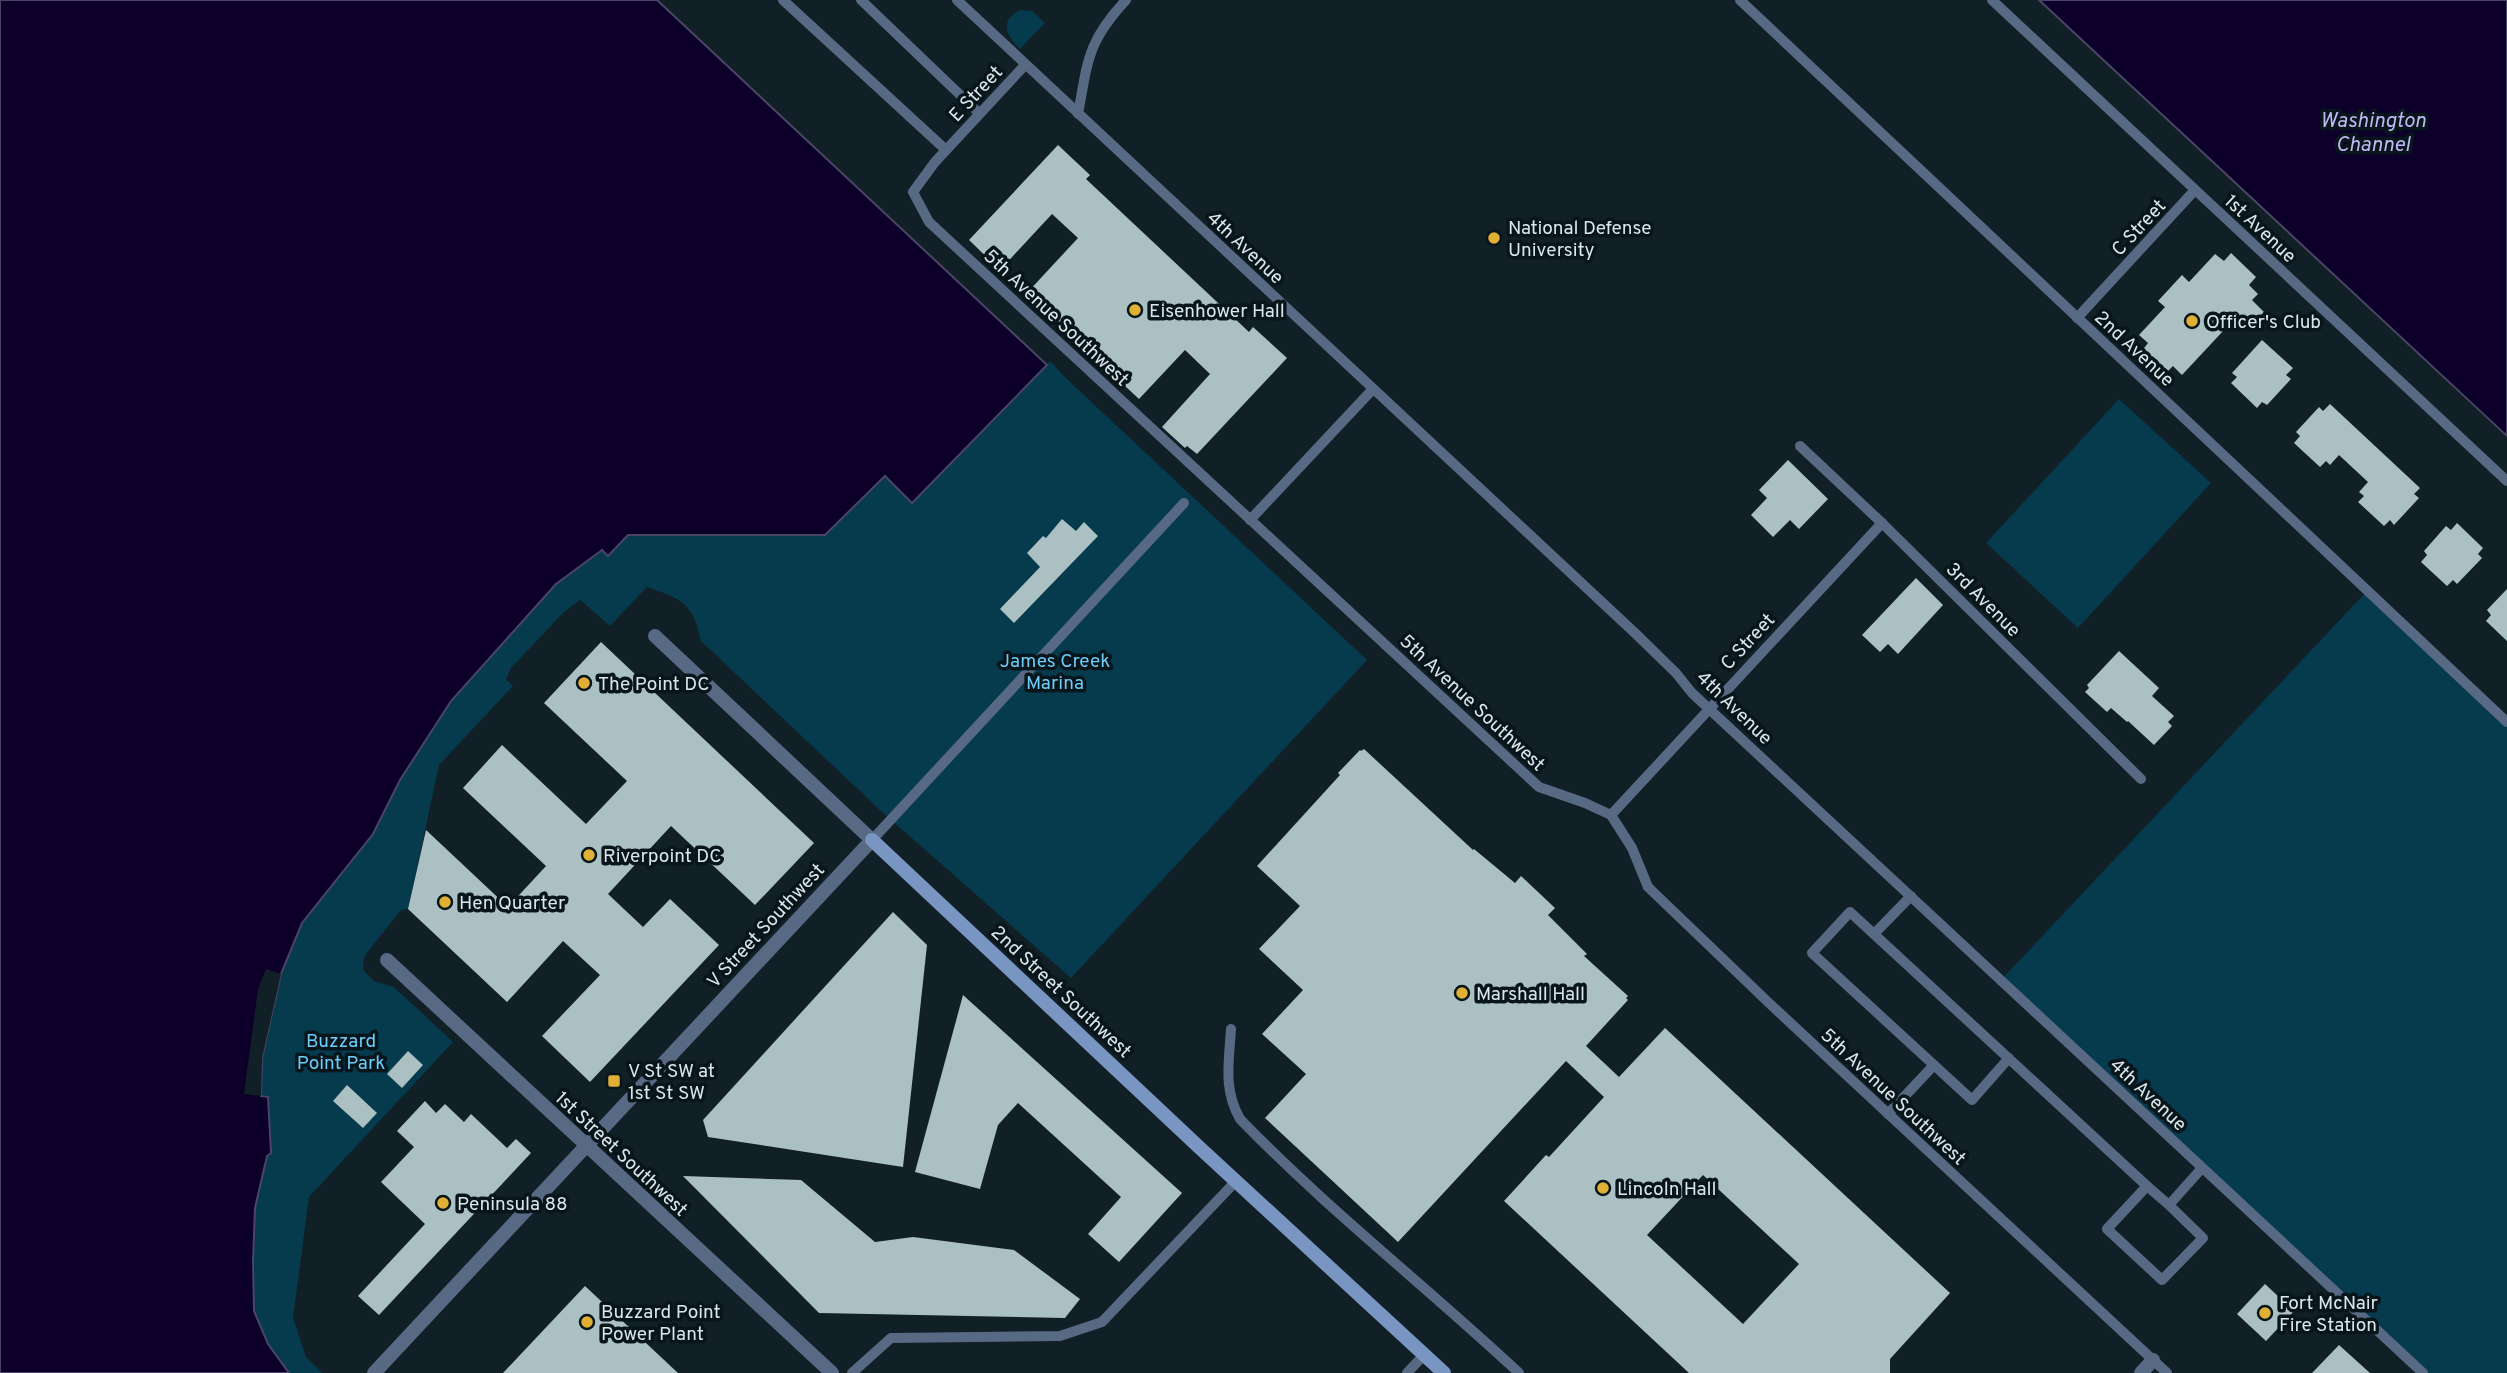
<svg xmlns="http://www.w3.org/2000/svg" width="2507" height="1373" viewBox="0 0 2507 1373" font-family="Overpass,sans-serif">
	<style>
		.green { fill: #063a4d }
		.water { fill: #0c002b; stroke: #4a4564; stroke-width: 2 }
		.pier { fill: #111f26 }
		.building { fill: #abc0c2; fill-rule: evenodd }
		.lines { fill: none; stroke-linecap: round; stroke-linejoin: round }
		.lane { stroke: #586984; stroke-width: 10 }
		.street { stroke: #586984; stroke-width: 14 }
		.secondary { stroke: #7995c1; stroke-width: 14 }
		.poi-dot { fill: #dfb034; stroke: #08161c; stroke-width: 2.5 }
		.labels { text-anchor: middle; stroke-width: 7; stroke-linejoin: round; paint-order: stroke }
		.street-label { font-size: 19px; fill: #dce6ea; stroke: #08161c }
		.poi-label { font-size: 19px; fill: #dce6ea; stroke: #08161c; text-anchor: start }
		.park-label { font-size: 19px; fill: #6dccf8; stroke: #08161c }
		.water-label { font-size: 21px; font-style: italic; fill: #bdb9f4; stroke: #08161c }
	</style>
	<rect width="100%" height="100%" fill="#111f26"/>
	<g class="green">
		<path d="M 1020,10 L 1032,11 L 1045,23 L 1020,49 C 1006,36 999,21 1020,10 Z"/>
		<path d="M 1050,361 L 1069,381 L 1367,660 L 1071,978 L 882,812 L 701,641 C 698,633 698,625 694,618 C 685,598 666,594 647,587 L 610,626 L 580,600 L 564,612 L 511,668 L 506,679 L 513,686 L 439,765 L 408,909 L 401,910 L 366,954 L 363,962 L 364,971 L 374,981 L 394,987 L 453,1042 L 309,1197 L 293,1318 L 306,1357 L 322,1373 L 289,1373 L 268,1344 L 254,1311 L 253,1261 L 255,1208 L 267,1156 L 271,1152 L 268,1097 L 261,1096 L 262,1058 L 281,974 L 302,923 L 373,834 L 400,780 L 451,701 L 556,584 L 602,550 L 608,555 L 628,535 L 825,535 L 885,476 L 912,502 Z"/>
		<path d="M 2119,399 L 2211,483 L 2078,628 L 1986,543 Z"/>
		<path d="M 2367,591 L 2507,722 L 2507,1373 L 2423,1373 L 2001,980 Z"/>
	</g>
	<g class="water">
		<path d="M 0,0 L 657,0 L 1047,365 L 912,503 L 885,476 L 825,535 L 628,535 L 608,556 L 602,550 L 556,584 L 451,701 L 400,780 L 373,834 L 302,923 L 281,974 L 262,1058 L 261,1096 L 268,1097 L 271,1153 L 267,1156 L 255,1208 L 253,1261 L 254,1311 L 268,1344 L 289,1373 L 0,1373 Z"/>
		<path d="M 2039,0 L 2507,0 L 2507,436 Z"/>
	</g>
	<path class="pier" d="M 266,969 L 281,974 L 262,1058 L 261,1096 L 244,1094 L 258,989 Z"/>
	<g class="building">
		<path d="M 1058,145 L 1090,175 L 1086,179 L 1249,332 L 1253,327 L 1287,358 L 1197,454 L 1187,446 L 1185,448 L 1162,427 L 1210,374 L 1185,350 L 1139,399 L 1026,294 L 1078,238 L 1052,214 L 1000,270 L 969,240 Z"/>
		<path d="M 2231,253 L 2256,277 L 2249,285 L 2258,294 L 2252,300 L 2264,312 L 2250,326 L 2238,315 L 2182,375 L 2173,366 L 2165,374 L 2141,352 L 2148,343 L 2139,335 L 2165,307 L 2158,301 L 2182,275 L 2189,282 L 2215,254 L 2224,261 Z"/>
		<path d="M 2262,340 L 2293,368 L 2286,375 L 2291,379 L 2267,405 L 2262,402 L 2257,408 L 2231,383 L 2237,377 L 2232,373 Z"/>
		<path d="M 2330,404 L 2420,488 L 2414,494 L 2419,498 L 2394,525 L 2390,520 L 2384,526 L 2358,502 L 2364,496 L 2359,492 L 2368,482 L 2339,455 L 2330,465 L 2326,461 L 2320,467 L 2294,443 L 2300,436 L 2296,432 L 2319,407 L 2323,411 Z"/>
		<path d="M 1788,460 L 1828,499 L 1799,529 L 1790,520 L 1773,537 L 1751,515 L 1767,498 L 1759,490 Z"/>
		<path d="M 1062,519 L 1076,531 L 1084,522 L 1098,536 L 1014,623 L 1000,609 L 1040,567 L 1027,553 L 1043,536 L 1046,538 Z"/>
		<path d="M 2457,523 L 2483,548 L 2478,554 L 2482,558 L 2457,584 L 2453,580 L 2447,586 L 2421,562 L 2427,555 L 2424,551 L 2446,526 L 2451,530 Z"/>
		<path d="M 1916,578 L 1943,605 L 1898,654 L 1888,644 L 1880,652 L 1862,635 Z"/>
		<path d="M 2507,589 L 2507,641 L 2486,621 L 2491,615 L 2487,610 Z"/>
		<path d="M 601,642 L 814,843 L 755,905 L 671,826 L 608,894 L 643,927 L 670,899 L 719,945 L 590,1082 L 542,1036 L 600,975 L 563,941 L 507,1002 L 408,909 L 426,830 L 508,907 L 546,866 L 463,788 L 502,745 L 586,824 L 627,781 L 544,703 Z"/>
		<path d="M 2119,651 L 2159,688 L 2152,696 L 2174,716 L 2168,722 L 2172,726 L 2154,745 L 2128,721 L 2127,722 L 2111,708 L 2107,712 L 2085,692 L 2089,688 L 2087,685 Z"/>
		<path d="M 1364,749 L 1473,850 L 1474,849 L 1515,883 L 1521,876 L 1555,908 L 1548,915 L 1587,954 L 1584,956 L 1628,996 L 1626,998 L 1628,1000 L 1586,1046 L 1619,1077 L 1665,1028 L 1950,1293 L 1890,1359 L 1890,1373 L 1689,1373 L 1504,1201 L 1546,1155 L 1549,1157 L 1604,1097 L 1566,1061 L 1398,1242 L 1265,1118 L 1306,1074 L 1262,1034 L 1303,990 L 1259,949 L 1300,906 L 1257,866 L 1340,775 L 1338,773 L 1360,750 L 1361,751 ZM 1703,1175 L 1799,1264 L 1743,1324 L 1647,1235 Z"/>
		<path d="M 893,912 L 927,945 L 903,1167 L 708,1137 L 703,1120 Z"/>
		<path d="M 963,995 L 1182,1193 L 1119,1262 L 1088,1234 L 1121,1197 L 1018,1103 L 998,1125 L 980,1189 L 915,1172 Z"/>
		<path d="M 408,1051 L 423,1065 L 402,1088 L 387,1074 Z"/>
		<path d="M 347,1085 L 377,1113 L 363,1128 L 333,1101 Z"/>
		<path d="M 425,1101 L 436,1113 L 445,1104 L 464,1122 L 471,1114 L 507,1148 L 516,1139 L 531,1153 L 379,1315 L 358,1296 L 425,1224 L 381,1182 L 414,1147 L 397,1131 Z"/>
		<path d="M 683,1176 L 801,1180 L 875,1242 L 913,1237 L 1014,1250 L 1080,1299 L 1065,1318 L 819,1313 Z"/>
		<path d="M 2265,1284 L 2294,1311 L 2266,1341 L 2237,1314 Z"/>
		<path d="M 585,1286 L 678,1373 L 503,1373 Z"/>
		<path d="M 2339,1345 L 2370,1373 L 2312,1373 Z"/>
	</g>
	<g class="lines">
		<g class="lane">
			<path d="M 783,0 L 946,150"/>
			<path d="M 861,0 L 979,113"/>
			<path d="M 957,0 L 1636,634 L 1676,673 L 1692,693 L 2423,1373"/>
			<path d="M 1740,0 L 2507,722"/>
			<path d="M 1992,0 L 2507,481"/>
			<path d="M 1025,65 L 935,162 L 913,192 L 929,222 L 1539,787 L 1585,803 L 1611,815 L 1632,848 L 1648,887 L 1769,1003 L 2167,1373"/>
			<path d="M 1078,114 C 1088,60 1087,42 1126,0"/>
			<path d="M 2077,318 L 2195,190"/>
			<path d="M 1800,446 L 1882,523 L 2141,779"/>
			<path d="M 1250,520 L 1373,389"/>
			<path d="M 1611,815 L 1882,523"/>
			<path d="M 872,840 L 1184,503"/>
			<path d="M 1874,934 L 1911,896"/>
			<path d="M 1231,1029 C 1229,1062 1223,1089 1240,1119 C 1327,1209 1427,1287 1519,1373"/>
			<path d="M 2009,1058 L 1972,1100 L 1812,953 L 1850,912 C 1949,1004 2048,1094 2147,1186"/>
			<path d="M 1888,1114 L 1934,1065"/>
			<path d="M 2169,1205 L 2147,1186 L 2107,1229 L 2162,1280 L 2203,1238 L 2169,1205 L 2202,1168"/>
			<path d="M 852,1373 L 891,1338 L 1060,1336 L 1102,1322 L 1237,1180"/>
			<path d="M 1407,1373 L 1424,1355"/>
		</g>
		<g class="street">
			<path d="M 387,960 L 832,1373"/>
			<path d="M 374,1373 L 872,840 L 655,636"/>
			<path d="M 2141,1373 L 2153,1360"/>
		</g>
		<path class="secondary" d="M 872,840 L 1201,1149 L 1444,1373"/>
	</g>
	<g class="poi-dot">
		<circle cx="1494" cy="238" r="7"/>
		<circle cx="1135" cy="310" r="7"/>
		<circle cx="2192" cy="321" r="7"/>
		<circle cx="584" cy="683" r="7"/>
		<circle cx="589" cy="855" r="7"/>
		<circle cx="445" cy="902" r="7"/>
		<circle cx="1462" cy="993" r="7"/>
		<rect x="607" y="1074" width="14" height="14" rx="3.5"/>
		<circle cx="1603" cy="1188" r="7"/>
		<circle cx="443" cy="1203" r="7"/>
		<circle cx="2265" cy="1313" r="7"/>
		<circle cx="587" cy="1322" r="7"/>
	</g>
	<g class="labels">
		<g class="street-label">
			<text transform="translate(975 93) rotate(-47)" y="7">E Street</text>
			<text transform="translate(2138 227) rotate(-47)" y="7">C Street</text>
			<text transform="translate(2261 228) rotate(43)" y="7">1st Avenue</text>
			<text transform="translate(1246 247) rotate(43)" y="7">4th Avenue</text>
			<text transform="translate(1057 317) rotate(43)" y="7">5th Avenue Southwest</text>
			<text transform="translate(2135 348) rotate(43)" y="7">2nd Avenue</text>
			<text transform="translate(1984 599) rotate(45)" y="7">3rd Avenue</text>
			<text transform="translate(1747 641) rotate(-47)" y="7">C Street</text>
			<text transform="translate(1473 702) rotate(43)" y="7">5th Avenue Southwest</text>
			<text transform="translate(1735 707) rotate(44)" y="7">4th Avenue</text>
			<text transform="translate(765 925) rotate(-47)" y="7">V Street Southwest</text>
			<text transform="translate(1062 991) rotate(43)" y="7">2nd Street Southwest</text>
			<text transform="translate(2149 1094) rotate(43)" y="7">4th Avenue</text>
			<text transform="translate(1894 1096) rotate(43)" y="7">5th Avenue Southwest</text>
			<text transform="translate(622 1153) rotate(43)" y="7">1st Street Southwest</text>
		</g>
		<g class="poi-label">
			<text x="1508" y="234">National Defense<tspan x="1508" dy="22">University</tspan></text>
			<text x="1149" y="317">Eisenhower Hall</text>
			<text x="2206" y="328">Officer's Club</text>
			<text x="598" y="690">The Point DC</text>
			<text x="603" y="862">Riverpoint DC</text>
			<text x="459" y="909">Hen Quarter</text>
			<text x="1476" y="1000">Marshall Hall</text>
			<text x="628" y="1077">V St SW at<tspan x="628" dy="22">1st St SW</tspan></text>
			<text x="1617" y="1195">Lincoln Hall</text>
			<text x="457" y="1210">Peninsula 88</text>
			<text x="2279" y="1309">Fort McNair<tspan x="2279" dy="22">Fire Station</tspan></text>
			<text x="601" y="1318">Buzzard Point<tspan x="601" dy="22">Power Plant</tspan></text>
		</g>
		<g class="park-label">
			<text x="1055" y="667">James Creek<tspan x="1055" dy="22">Marina</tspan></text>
			<text x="341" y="1047">Buzzard<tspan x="341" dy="22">Point Park</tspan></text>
		</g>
		<g class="water-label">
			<text x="2373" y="127">Washington<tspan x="2373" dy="24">Channel</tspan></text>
		</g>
	</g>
</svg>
